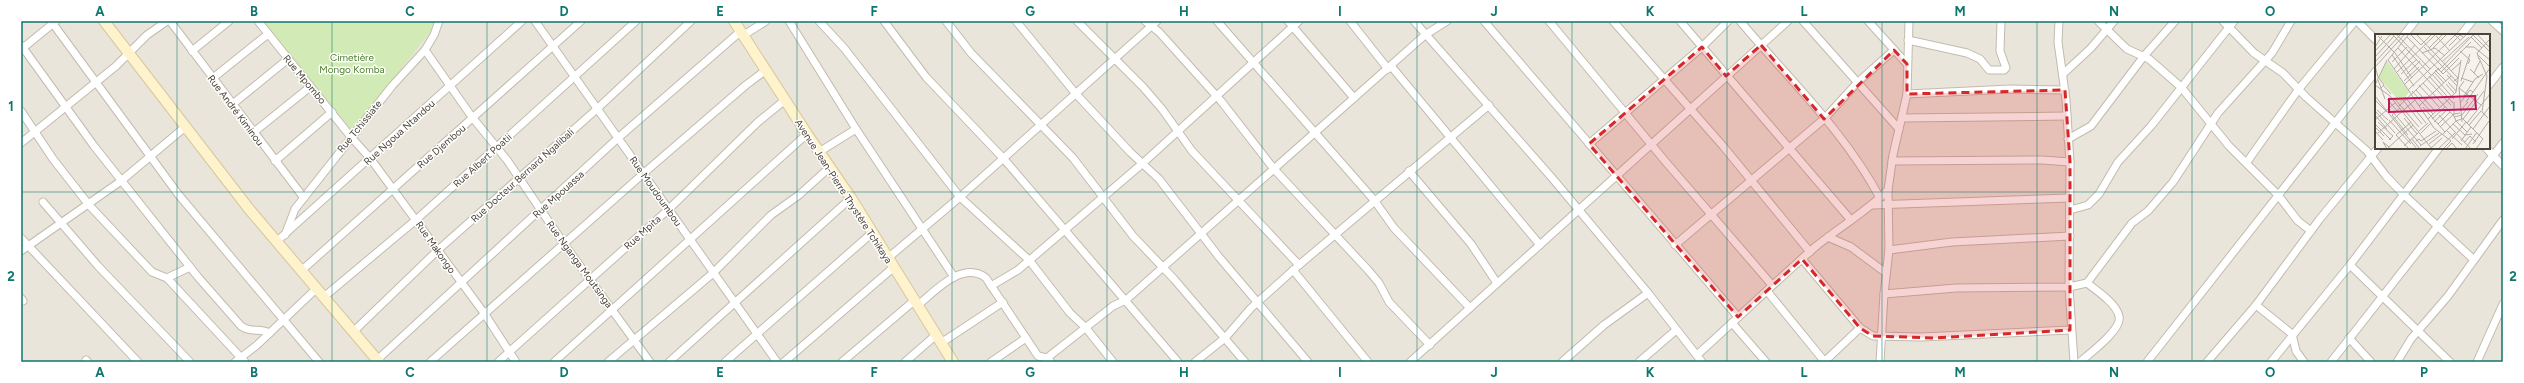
<svg xmlns="http://www.w3.org/2000/svg" width="2524" height="383" viewBox="0 0 2524 383" font-family="Figtree,sans-serif">
	<style>
		.residential { fill: #eae5da; fill-rule: evenodd }
		.green { fill: #d2eab5 }
		.lines { fill: none; stroke-linecap: round; stroke-linejoin: round }
		.street-casing { stroke: #c2bbae; stroke-width: 9 }
		.secondary-casing { stroke: #d6c79b; stroke-width: 12 }
		.street { stroke: #fff; stroke-width: 7 }
		.secondary { stroke: #fff3cd; stroke-width: 10 }
		.marked { fill: #d62828; fill-opacity: 0.2; stroke: #d62828; stroke-width: 3; stroke-dasharray: 8 5; stroke-linejoin: round }
		.grid { fill: none; stroke: #0f766e; stroke-width: 1; stroke-opacity: 0.55 }
		.labels { text-anchor: middle; stroke-width: 3; stroke-linejoin: round; paint-order: stroke }
		.park-label { font-size: 10px; fill: #4a7f2a; stroke: #fff }
		.street-label { font-size: 10px; fill: #4b4439; stroke: #fff }
		.inset-road { fill: none; stroke: #b2ada4; stroke-width: 1 }
		.view { fill: #c2185b; fill-opacity: 0.15; stroke: #c2185b; stroke-width: 2 }
		.inset-edge { fill: none; stroke: #4b4439; stroke-width: 2 }
		.neatline { fill: none; stroke: #0f766e; stroke-width: 1.5 }
		.grid-label { font-size: 13px; text-anchor: middle; font-weight: bold; fill: #0f766e }
	</style>
	<rect width="100%" height="100%" fill="#f6f3ec"/>
	<path class="residential" d="M 21,21 L 2503,21 L 2503,362 L 21,362 ZM 2376,35 L 2489,35 L 2489,148 L 2376,148 Z"/>
	<path class="green" d="M 263,21 L 439,21 L 352,131 Z"/>
	<g class="lines">
		<defs>
			<g id="street">
				<path d="M 51,21 L 178,194 L 319,362"/>
				<path d="M 170,21 L 304,198"/>
				<path d="M 258,21 L 351,137 L 370,158 L 484,313 L 516,362"/>
				<path d="M 535,21 L 777,362"/>
				<path d="M 789,21 L 856,129 L 954,277"/>
				<path d="M 819,21 L 844,48 L 960,197 L 1029,260 L 1070,313 L 1086,328 L 1113,362"/>
				<path d="M 884,21 L 926,77 L 1003,158 L 1178,362"/>
				<path d="M 946,21 L 971,53 L 1073,158 L 1133,236 L 1174,279 L 1245,362"/>
				<path d="M 1016,21 L 1076,94 L 1130,152 L 1159,179 L 1219,257 L 1308,362"/>
				<path d="M 1077,21 L 1143,87 L 1162,109 L 1192,151 L 1299,265"/>
				<path d="M 1145,21 L 1159,32 L 1221,101 L 1274,169 L 1368,270 L 1379,283 L 1389,302 L 1430,345"/>
				<path d="M 1217,21 L 1374,200 L 1394,228 L 1470,308"/>
				<path d="M 1288,21 L 1354,98"/>
				<path d="M 1350,21 L 1388,69"/>
				<path d="M 1414,21 L 1553,179 L 1648,293 L 1702,362"/>
				<path d="M 1484,21 L 1738,317"/>
				<path d="M 1549,21 L 1665,161 L 1772,285"/>
				<path d="M 1613,21 L 1723,146 L 1810,252"/>
				<path d="M 1680,21 L 1850,219"/>
				<path d="M 1740,21 C 1788,78 1845,132 1880,198"/>
				<path d="M 1803,21 L 1899,129"/>
				<path d="M 1868,21 L 1907,64"/>
				<path d="M 2059,21 L 2058,42 L 2066,100 L 2070,162 L 2069,287 L 2074,362"/>
				<path d="M 2098,21 L 2127,49 L 2149,59 L 2181,87 L 2229,146 L 2278,195 L 2298,221 L 2311,231"/>
				<path d="M 2223,21 L 2254,53 L 2283,73 L 2306,97 L 2367,151 L 2386,176 L 2403,194 L 2473,259"/>
				<path d="M 2357,21 L 2376,40"/>
				<path d="M 2492,21 L 2503,31"/>
				<path d="M 744,35 L 766,21"/>
				<path d="M 2404,35 L 2415,21"/>
				<path d="M 2461,35 L 2472,21"/>
				<path d="M 1908,40 L 1967,53 L 1980,59 L 1989,70 L 2004,70 L 2006,68 L 2000,51 L 2001,21"/>
				<path d="M 21,45 L 94,146 L 198,277 L 241,326 C 250,333 260,328 270,333"/>
				<path d="M 23,48 L 56,21"/>
				<path d="M 425,50 L 472,117 L 507,160 L 564,244 L 650,362"/>
				<path d="M 192,51 L 229,21"/>
				<path d="M 1391,66 L 1540,245"/>
				<path d="M 2063,74 L 2091,48 L 2114,21"/>
				<path d="M 213,78 L 268,34"/>
				<path d="M 2489,85 L 2503,67"/>
				<path d="M 1907,94 L 2010,89 L 2065,90"/>
				<path d="M 234,103 L 288,59"/>
				<path d="M 21,111 L 53,159 L 89,205 L 152,272 L 167,278 L 245,362"/>
				<path d="M 1902,118 L 2067,116"/>
				<path d="M 254,132 L 310,87"/>
				<path d="M 2068,139 L 2091,126 L 2144,56 L 2175,21"/>
				<path d="M 21,143 L 116,66 L 147,35 L 167,21"/>
				<path d="M 1589,144 L 1702,47 L 1728,21"/>
				<path d="M 2486,148 L 2503,166"/>
				<path d="M 819,152 L 856,129"/>
				<path d="M 275,161 L 332,112"/>
				<path d="M 1892,161 L 2042,160 L 2070,162"/>
				<path d="M 2247,162 L 2298,90 L 2355,21"/>
				<path d="M 1409,171 L 1471,244 L 1497,283"/>
				<path d="M 43,202 L 98,266 L 190,362"/>
				<path d="M 1873,205 L 2070,198"/>
				<path d="M 2070,210 L 2088,205 L 2099,194 L 2118,162 L 2151,126 L 2234,21"/>
				<path d="M 285,235 L 295,209 L 392,86 L 425,50 L 434,35 L 439,21"/>
				<path d="M 1828,237 L 1851,247 L 1886,273"/>
				<path d="M 21,238 L 138,362"/>
				<path d="M 276,242 L 522,21"/>
				<path d="M 1675,245 L 1824,119 L 1858,82 L 1894,50"/>
				<path d="M 1889,250 L 1952,242 L 2070,236"/>
				<path d="M 21,251 L 121,181 L 185,127"/>
				<path d="M 888,258 L 960,197 L 1157,21"/>
				<path d="M 1802,259 L 1860,328 L 1873,336 L 1922,337 L 2070,330"/>
				<path d="M 2350,265 L 2450,362"/>
				<path d="M 1293,270 L 1368,362"/>
				<path d="M 301,271 L 581,21"/>
				<path d="M 167,278 L 190,267"/>
				<path d="M 2087,283 L 2132,223 L 2148,211 L 2173,182 L 2218,113 L 2272,53 L 2291,21"/>
				<path d="M 991,286 L 1018,270 L 1143,163 L 1299,21"/>
				<path d="M 1767,291 L 1825,362"/>
				<path d="M 1884,294 L 1956,288 L 2069,287 L 2087,283 C 2097,291 2116,303 2119,316 C 2123,329 2089,354 2080,362"/>
				<path d="M 325,296 L 417,219 L 636,21"/>
				<path d="M 21,298 L 23,301"/>
				<path d="M 918,305 C 935,291 963,260 986,278 L 1038,356 L 1047,358 L 1051,362"/>
				<path d="M 2256,305 L 2292,334 L 2296,351 L 2304,362"/>
				<path d="M 1732,323 L 1766,362"/>
				<path d="M 354,331 L 438,250 L 598,108 L 691,21"/>
				<path d="M 2349,338 L 2371,362"/>
				<path d="M 941,343 L 1003,302"/>
				<path d="M 1697,355 C 1736,320 1774,283 1814,248 C 1838,228 1866,212 1888,190"/>
				<path d="M 1047,358 L 1113,306 L 1126,300 L 1425,35 L 1447,21"/>
				<path d="M 86,360 L 88,362"/>
				<path d="M 377,360 L 618,138 L 741,31"/>
				<path d="M 235,362 L 257,345 L 317,288"/>
				<path d="M 430,362 L 644,173 L 746,85 L 766,70"/>
				<path d="M 498,362 L 670,208 L 758,122 L 785,100"/>
				<path d="M 554,362 L 807,134"/>
				<path d="M 608,362 L 712,274 L 771,215 L 799,195 L 830,167"/>
				<path d="M 669,362 L 851,198"/>
				<path d="M 725,362 L 872,233"/>
				<path d="M 784,362 L 894,267"/>
				<path d="M 842,362 L 915,300"/>
				<path d="M 905,362 L 936,335"/>
				<path d="M 991,362 L 1026,338"/>
				<path d="M 1195,362 L 1225,338 L 1251,308 L 1299,265 L 1489,105"/>
				<path d="M 1410,362 L 1788,21"/>
				<path d="M 1562,362 L 1604,325 L 1648,293"/>
				<path d="M 1639,362 L 1675,331"/>
				<path d="M 1824,362 L 1860,328"/>
				<path d="M 1880,362 L 1884,294 L 1889,250 L 1888,190 L 1893,155 L 1907,94 L 1909,21"/>
				<path d="M 2147,362 L 2376,71"/>
				<path d="M 2207,362 L 2256,305 L 2319,220 L 2378,148"/>
				<path d="M 2271,362 L 2350,265 L 2439,148"/>
				<path d="M 2331,362 L 2503,143"/>
				<path d="M 2397,362 L 2411,339 L 2448,296 L 2503,220"/>
				<path d="M 2477,362 L 2503,304"/>
			</g>
			<g id="secondary">
				<path d="M 104,21 L 249,209 L 379,362"/>
				<path d="M 734,21 L 807,134 L 851,198 L 953,362"/>
			</g>
		</defs>
		<use href="#street" class="street-casing"/>
		<use href="#secondary" class="secondary-casing"/>
		<use href="#street" class="street"/>
		<use href="#secondary" class="secondary"/>
	</g>
	<path class="marked" d="M 1761,45 L 1824,119 L 1894,50 L 1907,64 L 1907,94 L 2065,90 L 2070,162 L 2070,330 L 1934,338 L 1873,336 L 1860,328 L 1802,259 L 1738,317 L 1589,144 L 1702,47 L 1726,76 Z"/>
	<path class="grid" d="M 177,21 L 177,362M 332,21 L 332,362M 487,21 L 487,362M 642,21 L 642,362M 797,21 L 797,362M 952,21 L 952,362M 1107,21 L 1107,362M 1262,21 L 1262,362M 1417,21 L 1417,362M 1572,21 L 1572,362M 1727,21 L 1727,362M 1882,21 L 1882,362M 2037,21 L 2037,362M 2192,21 L 2192,362M 2347,21 L 2347,362M 21,192 L 2503,192"/>
	<g class="labels">
		<g class="park-label">
			<text x="352" y="61">Cimetière<tspan x="352" dy="12">Mongo Komba</tspan></text>
		</g>
		<g class="street-label">
			<text transform="translate(305 79) rotate(50)" y="4">Rue Mpombo</text>
			<text transform="translate(236 110) rotate(53)" y="4">Rue André Kiminou</text>
			<text transform="translate(359 126) rotate(-51)" y="4">Rue Tchissiate</text>
			<text transform="translate(399 132) rotate(-42)" y="4">Rue Ngoua Ntandou</text>
			<text transform="translate(441 146) rotate(-41)" y="4">Rue Djembou</text>
			<text transform="translate(482 160) rotate(-42)" y="4">Rue Albert Poatii</text>
			<text transform="translate(522 175) rotate(-42)" y="4">Rue Docteur Bernard Ngalibali</text>
			<text transform="translate(656 191) rotate(55)" y="4">Rue Moudoumbou</text>
			<text transform="translate(844 191) rotate(57)" y="4">Avenue Jean-Pierre Thystère Tchikaya</text>
			<text transform="translate(558 194) rotate(-42)" y="4">Rue Mpouassa</text>
			<text transform="translate(642 232) rotate(-42)" y="4">Rue Mpita</text>
			<text transform="translate(436 247) rotate(55)" y="4">Rue Makongo</text>
			<text transform="translate(580 264) rotate(54)" y="4">Rue Nganga Moutsinga</text>
		</g>
	</g>
	<g transform="translate(2375 34)">
		<rect width="115" height="115" fill="#f6f3ec"/>
		<path d="M 12,27 L 34,58 L 26,69 L 4,44 Z" fill="#d2eab5"/>
		<path class="inset-road" d="M 17,0 L 56,41M 21,0 L 55,35M 35,0 L 46,11 L 57,0M 41,0 L 83,44 L 79,47M 97,0 L 115,18M 102,0 L 115,14M 3,2 L 20,19 L 37,44M 61,2 L 75,17M 32,3 L 68,40 L 84,24M 96,3 L 107,14M 74,12 L 85,1 L 88,3M 0,13 L 7,2M 49,13 L 82,48M 91,13 L 99,13 L 115,26M 23,14 L 76,71M 54,14 L 68,0M 58,14 L 72,0M 0,17 L 16,0M 85,17 L 95,26 L 93,30M 47,19 L 60,14 L 70,22M 17,21 L 39,52M 103,21 L 115,33M 0,23 L 19,2M 104,24 L 112,42 L 107,78 L 113,84M 104,25 L 102,19 L 115,5M 13,26 L 59,94 L 76,107 L 68,115M 13,26 L 34,0M 0,28 L 26,0M 17,28 L 32,13M 67,28 L 94,3M 0,32 L 3,43 L 9,51 L 6,54M 1,32 L 30,0M 19,35 L 40,11M 95,35 L 104,44M 60,36 L 71,47M 64,36 L 99,0M 76,37 L 86,28M 59,38 L 69,49M 66,38 L 96,8M 21,39 L 61,0M 99,39 L 105,27M 26,40 L 42,25M 32,40 L 45,27M 57,40 L 79,65M 72,41 L 82,52M 54,42 L 78,69M 86,44 L 98,48M 3,46 L 10,65M 29,47 L 44,33M 86,47 L 95,20M 73,48 L 81,57M 48,49 L 79,82 L 81,87M 71,50 L 79,59M 0,51 L 15,62 L 57,115M 0,51 L 12,26M 8,51 L 16,60M 29,51 L 80,1 L 85,6M 44,51 L 64,73M 84,54 L 106,71M 33,56 L 92,0M 41,56 L 60,77M 37,57 L 58,80M 0,62 L 42,115M 89,62 L 100,45 L 108,40M 30,63 L 51,89M 19,64 L 44,93M 12,65 L 23,78M 28,66 L 47,90M 1,67 L 12,78M 79,68 L 79,81M 91,68 L 115,34M 85,69 L 95,56 L 98,58M 44,72 L 76,42M 23,73 L 64,34M 48,73 L 70,98M 25,74 L 17,81 L 33,101M 2,76 L 13,86M 17,77 L 46,111M 85,77 L 93,68M 1,78 L 20,99M 0,81 L 12,95M 64,81 L 96,115M 79,83 L 87,81 L 103,60M 29,84 L 42,100M 53,85 L 81,58 L 86,26M 57,85 L 70,73M 88,85 L 108,105 L 101,115M 0,86 L 20,69M 14,86 L 36,110M 81,87 L 92,98M 3,88 L 18,102 L 14,106M 59,88 L 73,75M 87,88 L 84,54 L 89,47M 92,89 L 115,60M 63,90 L 75,78M 78,90 L 90,101 L 97,100M 1,91 L 16,106M 94,91 L 106,77M 0,93 L 9,102M 65,93 L 79,80 L 85,79M 98,95 L 115,72M 71,96 L 87,111M 0,97 L 8,106M 44,97 L 53,89M 3,99 L 40,66M 46,99 L 56,89M 67,101 L 81,87 L 89,84 L 109,57M 37,105 L 45,115M 77,105 L 91,88M 41,107 L 44,105 L 46,107 L 61,97M 86,107 L 96,93M 89,109 L 95,102 L 101,108M 54,110 L 67,100M 98,110 L 114,87M 29,112 L 44,98M 45,112 L 64,99M 14,113 L 8,108 L 12,115 L 38,91M 34,115 L 21,101 L 36,88M 55,115 L 67,104M 63,115 L 81,98M 71,115 L 77,109 L 82,115M 90,115 L 102,98"/>
		<path class="view" d="M 100,62 L 101,75 L 14,78 L 14,65 Z"/>
		<rect width="115" height="115" class="inset-edge"/>
	</g>
	<rect width="2524" height="383" fill="none" stroke="#ffffff" stroke-width="44"/>
	<rect x="22" y="22" width="2480" height="339" class="neatline"/>
	<g class="grid-label">
		<text x="100" y="16">A</text>
		<text x="254" y="16">B</text>
		<text x="410" y="16">C</text>
		<text x="564" y="16">D</text>
		<text x="720" y="16">E</text>
		<text x="874" y="16">F</text>
		<text x="1030" y="16">G</text>
		<text x="1184" y="16">H</text>
		<text x="1340" y="16">I</text>
		<text x="1494" y="16">J</text>
		<text x="1650" y="16">K</text>
		<text x="1804" y="16">L</text>
		<text x="1960" y="16">M</text>
		<text x="2114" y="16">N</text>
		<text x="2270" y="16">O</text>
		<text x="2424" y="16">P</text>
		<text x="11" y="111">1</text>
		<text x="2513" y="111">1</text>
		<text x="11" y="281">2</text>
		<text x="2513" y="281">2</text>
		<text x="100" y="377">A</text>
		<text x="254" y="377">B</text>
		<text x="410" y="377">C</text>
		<text x="564" y="377">D</text>
		<text x="720" y="377">E</text>
		<text x="874" y="377">F</text>
		<text x="1030" y="377">G</text>
		<text x="1184" y="377">H</text>
		<text x="1340" y="377">I</text>
		<text x="1494" y="377">J</text>
		<text x="1650" y="377">K</text>
		<text x="1804" y="377">L</text>
		<text x="1960" y="377">M</text>
		<text x="2114" y="377">N</text>
		<text x="2270" y="377">O</text>
		<text x="2424" y="377">P</text>
	</g>
</svg>
